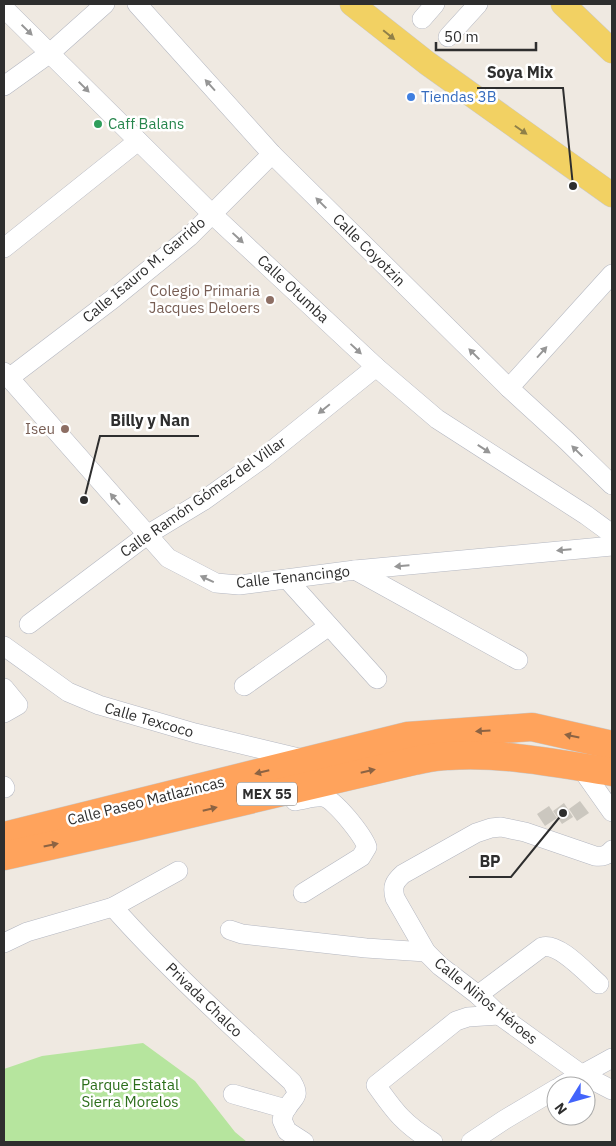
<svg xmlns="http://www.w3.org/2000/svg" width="616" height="1146" viewBox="0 0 616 1146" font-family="'IBM Plex Sans',sans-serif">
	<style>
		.green { fill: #b6e59e }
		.building { fill: #cbc7bf }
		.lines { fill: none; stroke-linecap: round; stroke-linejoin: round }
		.minor-casing { stroke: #b4b7c1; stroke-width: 20 }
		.major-casing { stroke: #c9c9c9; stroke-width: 25 }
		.highway-casing { stroke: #c9c9c9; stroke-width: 29 }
		.minor { stroke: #fff; stroke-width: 19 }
		.major { stroke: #f2d163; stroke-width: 24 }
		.highway { stroke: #ffa35c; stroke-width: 28 }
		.oneway { fill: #969696 }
		.oneway2 { fill: #908048 }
		.oneway3 { fill: #8c6343 }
		.shop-dot { fill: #3f7fe0; stroke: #fff; stroke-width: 2 }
		.leisure-dot { fill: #2e9e5b; stroke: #fff; stroke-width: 2 }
		.education-dot { fill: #8d6e63; stroke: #fff; stroke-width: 2 }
		.labels { text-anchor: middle; stroke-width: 5; stroke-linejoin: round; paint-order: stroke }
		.shield { fill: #fff; stroke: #6d6d6d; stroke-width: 1 }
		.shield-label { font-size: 14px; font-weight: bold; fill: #2e2e2e }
		.shop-label { font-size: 15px; fill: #366cbe; stroke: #fff; text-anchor: start }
		.leisure-label { font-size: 15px; fill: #27864d; stroke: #fff; text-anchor: start }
		.street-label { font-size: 15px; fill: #2e2e2e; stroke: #fff }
		.education-label { font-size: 15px; fill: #785e54; stroke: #fff; text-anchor: end }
		.park-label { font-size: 15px; fill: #2c6e1b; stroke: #fff }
		.leader { fill: none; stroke: #2e2e2e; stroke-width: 2 }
		.callout-dot { fill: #2e2e2e; stroke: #fff; stroke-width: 2 }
		.callout-label { font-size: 16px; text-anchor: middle; font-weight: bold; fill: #2e2e2e; stroke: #fff; stroke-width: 5; stroke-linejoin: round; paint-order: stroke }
	</style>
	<rect width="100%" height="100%" fill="#efe9e1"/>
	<path class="green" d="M 143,1043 L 195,1081 L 235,1132 L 247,1142 L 4,1142 L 4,1069 L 42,1056 Z"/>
	<g class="building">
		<path d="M 580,801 L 589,813 L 577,821 L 569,809 Z"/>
		<path d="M 564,803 L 573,817 L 562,824 L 553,811 Z"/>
		<path d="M 549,806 L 557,818 L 545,826 L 537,814 Z"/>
	</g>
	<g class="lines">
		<defs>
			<g id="minor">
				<path d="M 137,4 L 272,154 L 509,388 L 567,441 L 612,485"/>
				<path d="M 4,8 L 212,214 L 376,367 L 437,419 L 586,515 L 612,534"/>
				<path d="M 422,19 L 435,4"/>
				<path d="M 448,37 L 478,4"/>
				<path d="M 4,86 L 50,53 L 105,4"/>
				<path d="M 4,248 L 138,141"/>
				<path d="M 4,372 L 168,558 L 216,583 L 239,585 L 355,570 L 612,546"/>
				<path d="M 9,378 L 114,298 L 189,237 L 272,154"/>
				<path d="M 509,388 L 612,274"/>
				<path d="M 355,570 L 518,660"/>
				<path d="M 287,579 L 377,679"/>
				<path d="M 29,624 L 147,535 L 203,501 L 263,458 L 376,367"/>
				<path d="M 4,646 L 68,692 L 99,705 L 195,733 L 303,759"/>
				<path d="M 244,686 L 329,626"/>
				<path d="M 4,688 L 18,705 L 4,713"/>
				<path d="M 582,768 L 588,778 L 612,812"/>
				<path d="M 4,786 L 5,788"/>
				<path d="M 295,801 C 304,800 314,796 323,797 C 335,799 363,836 367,847 L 361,857 L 303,893"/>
				<path d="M 612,850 C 607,856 602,857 595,856 L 525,832 L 501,827 L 491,828 L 476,833 L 403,874 C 394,882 392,887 395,898 L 426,952 L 440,966 L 478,995 L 499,1015 L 581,1074 L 612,1090"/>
				<path d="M 113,907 C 168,969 231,1026 292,1082 C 301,1097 294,1096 287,1108 C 284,1111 283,1116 282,1120 L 287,1131 L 304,1142"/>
				<path d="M 230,930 L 242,934 L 366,948 L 426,952"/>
				<path d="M 4,943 L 27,932 L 113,907 L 178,871"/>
				<path d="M 478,995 L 542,947 C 559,942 586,973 599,984"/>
				<path d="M 561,1086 L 612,1058"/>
				<path d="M 233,1094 L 286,1109"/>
				<path d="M 433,1142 C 404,1124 395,1112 376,1085 L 456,1021 L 468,1017 L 499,1015"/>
				<path d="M 471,1142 L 504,1120 L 556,1089"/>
			</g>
			<g id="major">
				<path d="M 352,4 L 427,63 L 612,195"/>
				<path d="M 563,4 L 612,51"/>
			</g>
			<g id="highway">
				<path d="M 4,836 L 407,736 L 532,727 L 612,745"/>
				<path d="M 4,856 L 134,827 L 414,761 C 425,759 437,756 448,756 C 503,752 558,764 612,772"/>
			</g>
		</defs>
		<use href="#minor" class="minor-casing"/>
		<use href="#major" class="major-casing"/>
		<use href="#highway" class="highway-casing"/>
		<use href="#minor" class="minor"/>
		<use href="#major" class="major"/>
		<use href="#highway" class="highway"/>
	</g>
	<defs><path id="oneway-solid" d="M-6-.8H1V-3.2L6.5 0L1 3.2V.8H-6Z" transform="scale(1.25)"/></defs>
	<g class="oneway">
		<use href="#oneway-solid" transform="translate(27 30) rotate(44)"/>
		<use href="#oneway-solid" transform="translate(210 85) rotate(-132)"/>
		<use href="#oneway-solid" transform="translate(84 87) rotate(45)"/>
		<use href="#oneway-solid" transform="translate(321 203) rotate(-135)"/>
		<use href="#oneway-solid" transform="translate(238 238) rotate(43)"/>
		<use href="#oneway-solid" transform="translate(356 349) rotate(43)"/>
		<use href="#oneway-solid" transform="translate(542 352) rotate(-48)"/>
		<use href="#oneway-solid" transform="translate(474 354) rotate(-135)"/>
		<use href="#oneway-solid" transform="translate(324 409) rotate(141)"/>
		<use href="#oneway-solid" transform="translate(484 449) rotate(33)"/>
		<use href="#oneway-solid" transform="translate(577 451) rotate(-136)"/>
		<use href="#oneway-solid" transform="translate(115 499) rotate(-131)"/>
		<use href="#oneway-solid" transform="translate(564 550) rotate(175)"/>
		<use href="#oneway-solid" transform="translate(402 566) rotate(175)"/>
		<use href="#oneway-solid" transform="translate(207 579) rotate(-155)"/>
	</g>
	<g class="oneway2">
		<use href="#oneway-solid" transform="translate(389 35) rotate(39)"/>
		<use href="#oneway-solid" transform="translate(521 130) rotate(35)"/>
	</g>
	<g class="oneway3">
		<use href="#oneway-solid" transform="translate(483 731) rotate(176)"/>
		<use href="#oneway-solid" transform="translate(572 736) rotate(-168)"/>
		<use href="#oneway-solid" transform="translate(368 771) rotate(-13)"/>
		<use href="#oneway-solid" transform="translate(262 772) rotate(166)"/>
		<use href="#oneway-solid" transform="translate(210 809) rotate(-14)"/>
		<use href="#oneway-solid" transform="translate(51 845) rotate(-12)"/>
	</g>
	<circle class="shop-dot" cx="411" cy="97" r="5"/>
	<circle class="leisure-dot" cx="98" cy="124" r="5"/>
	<g class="education-dot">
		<circle cx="270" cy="300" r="5"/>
		<circle cx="65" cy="429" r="5"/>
	</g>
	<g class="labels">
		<rect class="shield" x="237" y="782.5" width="60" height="23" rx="4"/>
		<g class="shield-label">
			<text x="267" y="799">MEX 55</text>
		</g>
		<g class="shop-label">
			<text x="421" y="102">Tiendas 3B</text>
		</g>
		<g class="leisure-label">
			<text x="108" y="129">Caff Balans</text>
		</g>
		<g class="street-label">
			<text transform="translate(369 250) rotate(45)" y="5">Calle Coyotzin</text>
			<text transform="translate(144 270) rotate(-40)" y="5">Calle Isauro M. Garrido</text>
			<text transform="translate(293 289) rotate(43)" y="5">Calle Otumba</text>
			<text transform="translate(203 497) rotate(-35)" y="5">Calle Ramón Gómez del Villar</text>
			<text transform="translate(293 577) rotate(-6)" y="5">Calle Tenancingo</text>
			<text transform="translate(149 720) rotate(16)" y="5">Calle Texcoco</text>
			<text transform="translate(146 801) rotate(-14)" y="5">Calle Paseo Matlazincas</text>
			<text transform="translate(204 1000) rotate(44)" y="5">Privada Chalco</text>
			<text transform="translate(486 1001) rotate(39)" y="5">Calle Niños Héroes</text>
		</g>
		<g class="education-label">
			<text x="260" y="296">Colegio Primaria<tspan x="260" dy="17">Jacques Deloers</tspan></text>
			<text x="55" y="434">Iseu</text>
		</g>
		<g class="park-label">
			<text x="130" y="1090">Parque Estatal<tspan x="130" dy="17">Sierra Morelos</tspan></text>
		</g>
	</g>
	<path class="leader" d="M573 186L563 88H477M84 500L100 436H199M563 813L511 877H469"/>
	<g class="callout-dot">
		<circle cx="573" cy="186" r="5"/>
		<circle cx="84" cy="500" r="5"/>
		<circle cx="563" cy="813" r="5"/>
	</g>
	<g class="callout-label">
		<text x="520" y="78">Soya Mix</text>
		<text x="150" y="426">Billy y Nan</text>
		<text x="490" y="867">BP</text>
	</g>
	<rect width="616" height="1146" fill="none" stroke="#2e2e2e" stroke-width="10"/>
	<g transform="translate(571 1101) rotate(233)"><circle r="24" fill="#ffffff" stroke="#ababab"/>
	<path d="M0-4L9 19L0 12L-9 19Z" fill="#4264fb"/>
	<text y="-8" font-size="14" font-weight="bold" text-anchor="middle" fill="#2e2e2e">N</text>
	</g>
	<path d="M436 42v8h100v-8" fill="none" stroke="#2e2e2e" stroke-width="2.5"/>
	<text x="444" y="42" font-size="15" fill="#2e2e2e" stroke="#ffffff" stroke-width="4" paint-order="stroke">50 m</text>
</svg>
